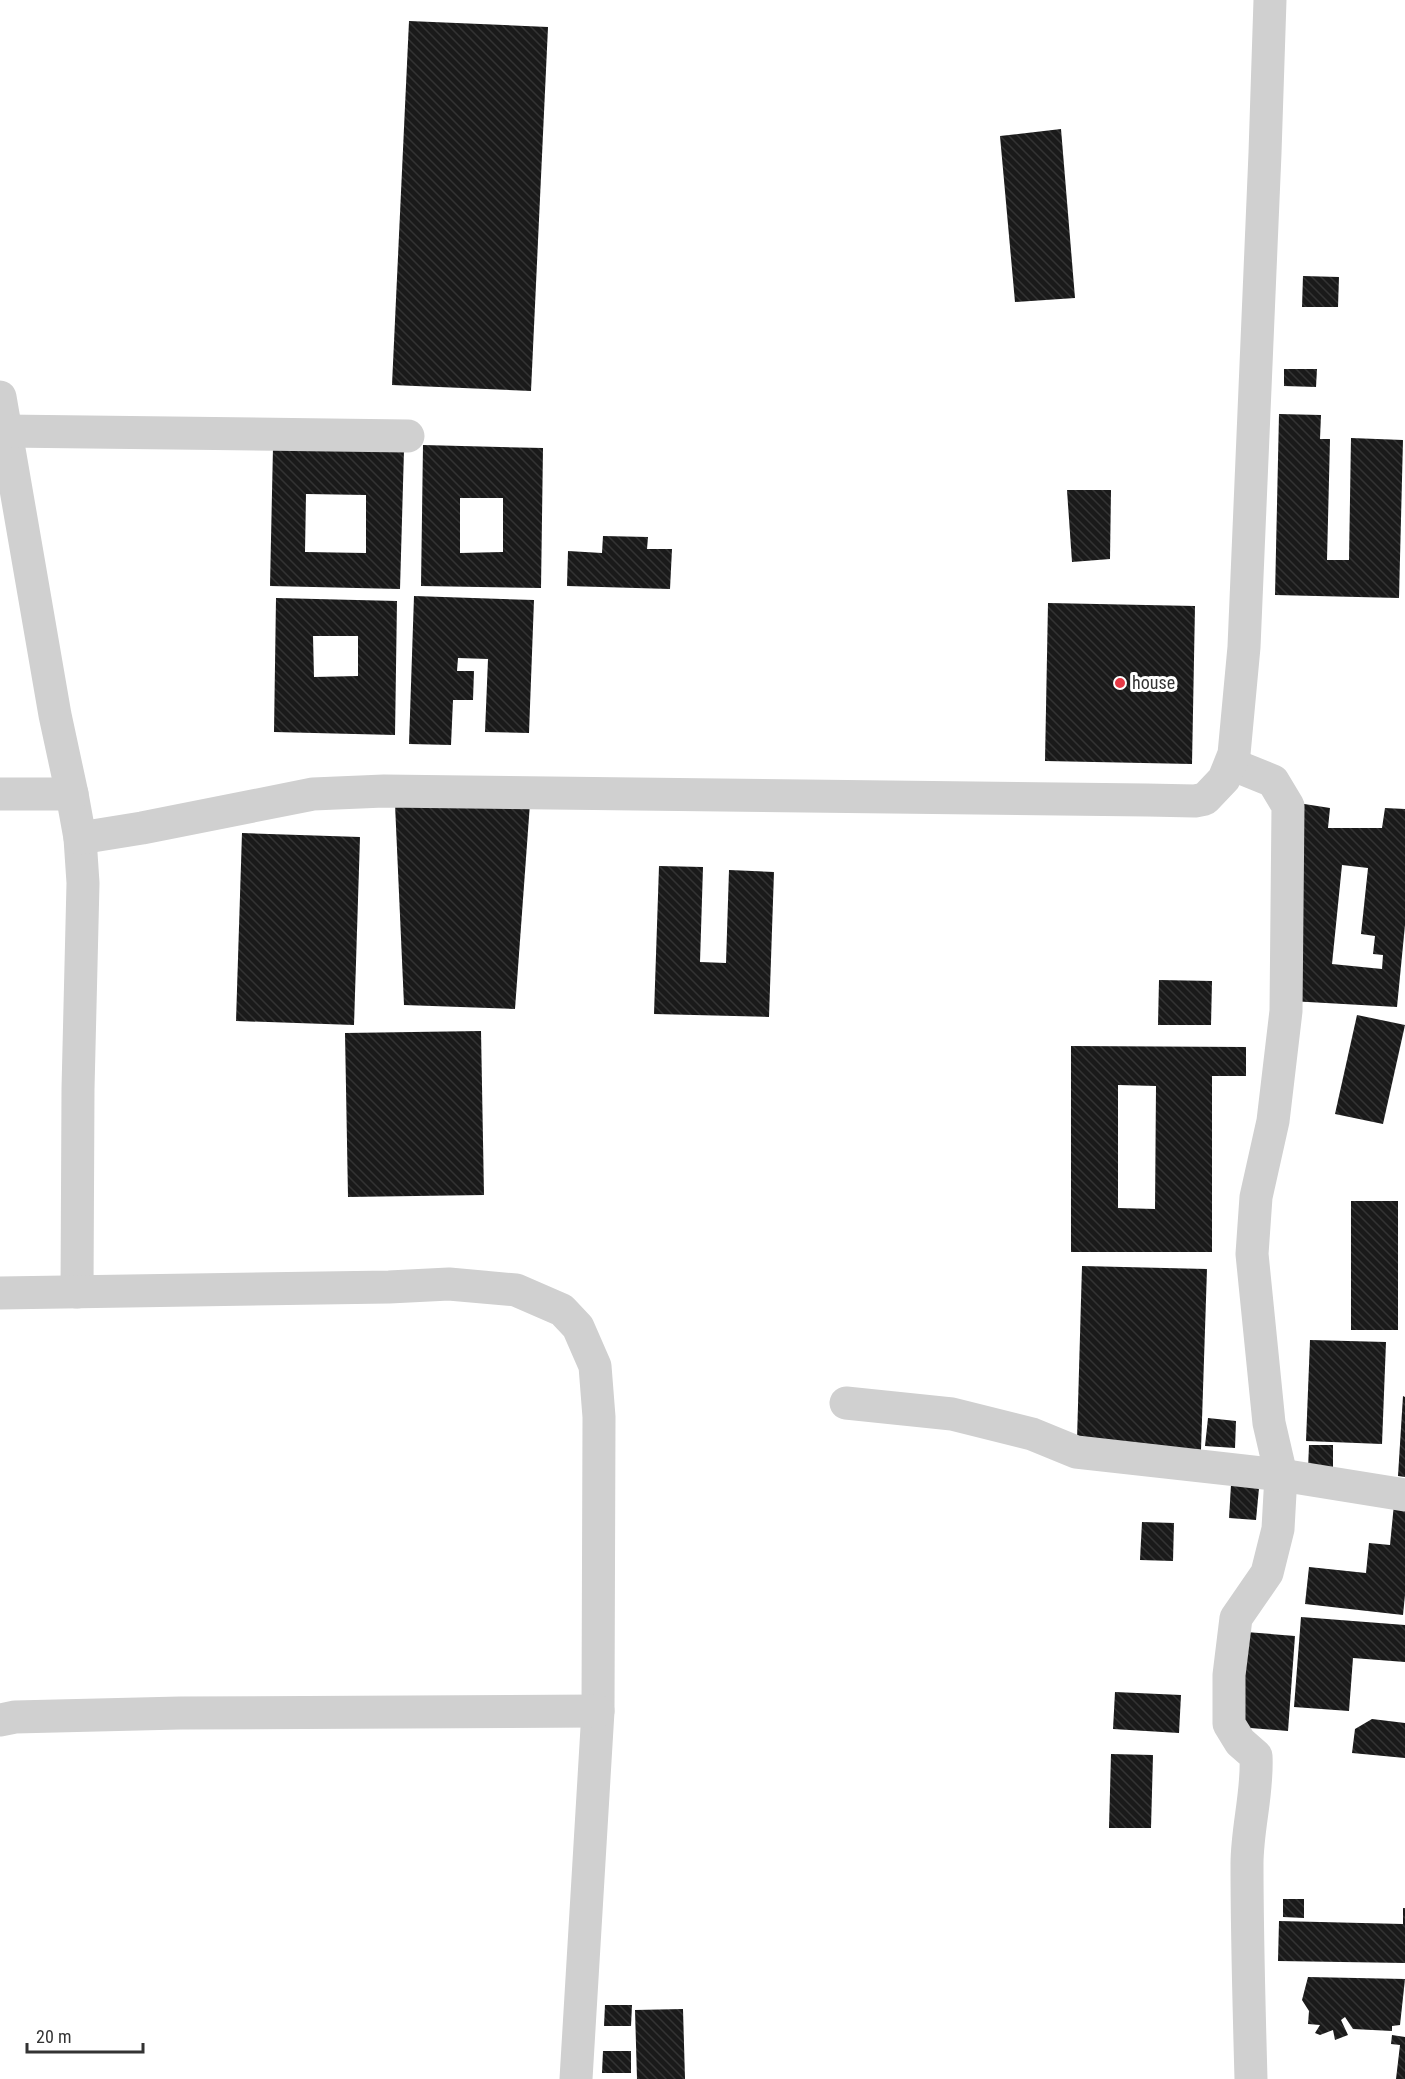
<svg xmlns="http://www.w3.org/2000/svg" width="1405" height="2079" viewBox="0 0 1405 2079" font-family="'Roboto Condensed',sans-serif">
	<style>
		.building { fill: url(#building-back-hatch); fill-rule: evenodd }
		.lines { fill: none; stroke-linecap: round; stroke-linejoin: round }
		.street { stroke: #d0d0d0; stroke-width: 33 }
		.poi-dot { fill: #e63946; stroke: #fff; stroke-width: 2 }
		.labels { text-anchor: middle; stroke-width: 6; stroke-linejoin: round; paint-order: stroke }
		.poi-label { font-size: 18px; fill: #333; stroke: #fff; text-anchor: start }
	</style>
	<defs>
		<pattern id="building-back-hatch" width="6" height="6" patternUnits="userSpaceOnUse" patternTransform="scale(1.5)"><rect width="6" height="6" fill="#1a1a1a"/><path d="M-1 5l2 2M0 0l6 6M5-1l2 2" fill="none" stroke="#333"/></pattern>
	</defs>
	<rect width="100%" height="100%" fill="#fff"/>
	<g class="building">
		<path d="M 409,21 L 548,27 L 531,391 L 392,385 Z"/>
		<path d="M 1061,129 L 1075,298 L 1015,302 L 1000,136 Z"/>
		<path d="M 1303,276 L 1339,277 L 1338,307 L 1302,307 Z"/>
		<path d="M 1284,369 L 1317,369 L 1316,387 L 1284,386 Z"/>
		<path d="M 1279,414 L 1321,415 L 1320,439 L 1330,439 L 1327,560 L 1349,560 L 1351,438 L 1403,440 L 1399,598 L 1275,595 Z"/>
		<path d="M 423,445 L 543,448 L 541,588 L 421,586 ZM 460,498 L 503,498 L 503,552 L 460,553 Z"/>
		<path d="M 273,447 L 404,450 L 400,589 L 270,586 ZM 306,494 L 366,495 L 366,553 L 305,552 Z"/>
		<path d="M 1067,490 L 1111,490 L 1110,559 L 1072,562 Z"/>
		<path d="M 603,536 L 648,537 L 647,549 L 672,549 L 670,589 L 567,586 L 568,551 L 602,553 Z"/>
		<path d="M 414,596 L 534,600 L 529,733 L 485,732 L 488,659 L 458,658 L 457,671 L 474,671 L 473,700 L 453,700 L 451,745 L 409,744 Z"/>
		<path d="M 276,598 L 397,601 L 395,735 L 274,732 ZM 313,636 L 358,636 L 358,676 L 314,677 Z"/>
		<path d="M 1048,603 L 1195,606 L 1192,764 L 1045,761 Z"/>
		<path d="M 530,803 L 515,1009 L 404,1005 L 395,804 Z"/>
		<path d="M 1298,803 L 1330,808 L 1328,828 L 1382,828 L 1385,808 L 1405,809 L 1405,925 L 1397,1007 L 1290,1001 ZM 1342,865 L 1368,868 L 1361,934 L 1375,936 L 1373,954 L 1383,955 L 1382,969 L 1332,964 Z"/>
		<path d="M 242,833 L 360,837 L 354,1025 L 236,1021 Z"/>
		<path d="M 659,866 L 703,867 L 700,962 L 726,963 L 729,870 L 774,872 L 769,1017 L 654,1014 Z"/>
		<path d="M 1159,980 L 1212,981 L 1211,1025 L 1158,1025 Z"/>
		<path d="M 1357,1015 L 1405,1025 L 1383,1124 L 1335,1114 Z"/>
		<path d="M 481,1031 L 484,1195 L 348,1197 L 345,1033 Z"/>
		<path d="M 1071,1046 L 1246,1047 L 1246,1076 L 1212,1076 L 1212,1252 L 1071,1252 ZM 1118,1085 L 1156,1086 L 1155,1209 L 1118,1208 Z"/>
		<rect x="1351" y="1201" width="47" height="129"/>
		<path d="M 1082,1266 L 1207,1269 L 1201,1450 L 1077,1440 Z"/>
		<path d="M 1310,1340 L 1386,1342 L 1382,1444 L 1306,1441 Z"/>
		<path d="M 1403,1396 L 1405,1397 L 1405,1477 L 1398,1476 Z"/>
		<path d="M 1208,1418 L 1236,1421 L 1235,1448 L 1205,1446 Z"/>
		<path d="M 1309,1445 L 1333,1445 L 1333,1469 L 1308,1469 Z"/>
		<path d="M 1231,1485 L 1259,1488 L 1256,1520 L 1229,1518 Z"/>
		<path d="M 1394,1504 L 1405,1505 L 1405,1595 L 1403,1615 L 1305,1604 L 1309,1567 L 1366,1573 L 1369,1543 L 1390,1545 Z"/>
		<path d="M 1142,1522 L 1174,1523 L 1173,1561 L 1140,1560 Z"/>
		<path d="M 1301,1617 L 1405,1625 L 1405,1662 L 1353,1658 L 1349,1711 L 1294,1707 Z"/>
		<path d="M 1246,1632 L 1295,1636 L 1288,1731 L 1238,1727 Z"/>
		<path d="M 1115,1692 L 1181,1695 L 1179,1733 L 1113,1729 Z"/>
		<path d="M 1372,1719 L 1405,1723 L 1405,1758 L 1352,1753 L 1355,1729 Z"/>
		<path d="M 1111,1754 L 1153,1755 L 1151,1828 L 1109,1828 Z"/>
		<path d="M 1283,1899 L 1304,1899 L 1304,1918 L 1283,1917 Z"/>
		<path d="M 1403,1908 L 1405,1908 L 1405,1963 L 1278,1961 L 1279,1921 L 1403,1924 Z"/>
		<path d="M 1308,1977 L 1405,1979 L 1400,2025 L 1392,2026 L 1392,2031 L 1353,2029 L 1345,2017 L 1341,2020 L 1348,2035 L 1335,2040 L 1333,2030 L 1320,2035 L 1315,2033 L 1320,2025 L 1308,2024 L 1309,2011 L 1302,2000 Z"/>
		<path d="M 605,2005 L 632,2005 L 631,2026 L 604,2026 Z"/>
		<path d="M 683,2009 L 685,2079 L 637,2079 L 635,2010 Z"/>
		<path d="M 1392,2035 L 1405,2037 L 1405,2079 L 1396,2079 L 1400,2045 L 1391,2044 Z"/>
		<path d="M 603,2051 L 631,2051 L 631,2073 L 602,2073 Z"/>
	</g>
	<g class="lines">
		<g class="street">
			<path d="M 0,397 L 55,715 L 72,794 L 80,838 L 83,883 L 78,1089 L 77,1292"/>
			<path d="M 5,431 L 408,436"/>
			<path d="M 1231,764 L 1273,781 L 1288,806 L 1286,1011 L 1273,1121 L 1256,1197 L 1252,1254 L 1269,1423 L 1281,1475 L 1278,1529 L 1267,1573 L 1236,1618 L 1229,1675 L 1229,1724 L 1240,1742 L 1256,1756 C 1258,1792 1247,1828 1247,1864 C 1247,1936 1249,2008 1251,2079"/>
			<path d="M 0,794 L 72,794"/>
			<path d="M 80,838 L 142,828 L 313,794 L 384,791 L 1147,800 L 1195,801 L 1205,799 L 1224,779 L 1234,754 L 1244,647 L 1265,153 L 1270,0"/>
			<path d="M 0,1293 L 389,1287 L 449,1284 L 516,1290 L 562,1310 L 578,1327 L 595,1366 L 599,1417 L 598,1711 L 576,2079"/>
			<path d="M 846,1403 L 952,1414 L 1032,1434 L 1076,1452 L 1281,1475 L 1405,1495"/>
			<path d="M 0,1720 L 15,1717 L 180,1713 L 598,1711"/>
		</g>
	</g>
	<circle class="poi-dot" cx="1120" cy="683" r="6"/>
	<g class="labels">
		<g class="poi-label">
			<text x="1132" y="689">house</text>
		</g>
	</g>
	<path d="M27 2043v9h116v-9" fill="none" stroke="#333333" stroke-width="3"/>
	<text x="36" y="2043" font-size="18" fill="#333333" stroke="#ffffff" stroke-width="4.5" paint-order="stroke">20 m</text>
</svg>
